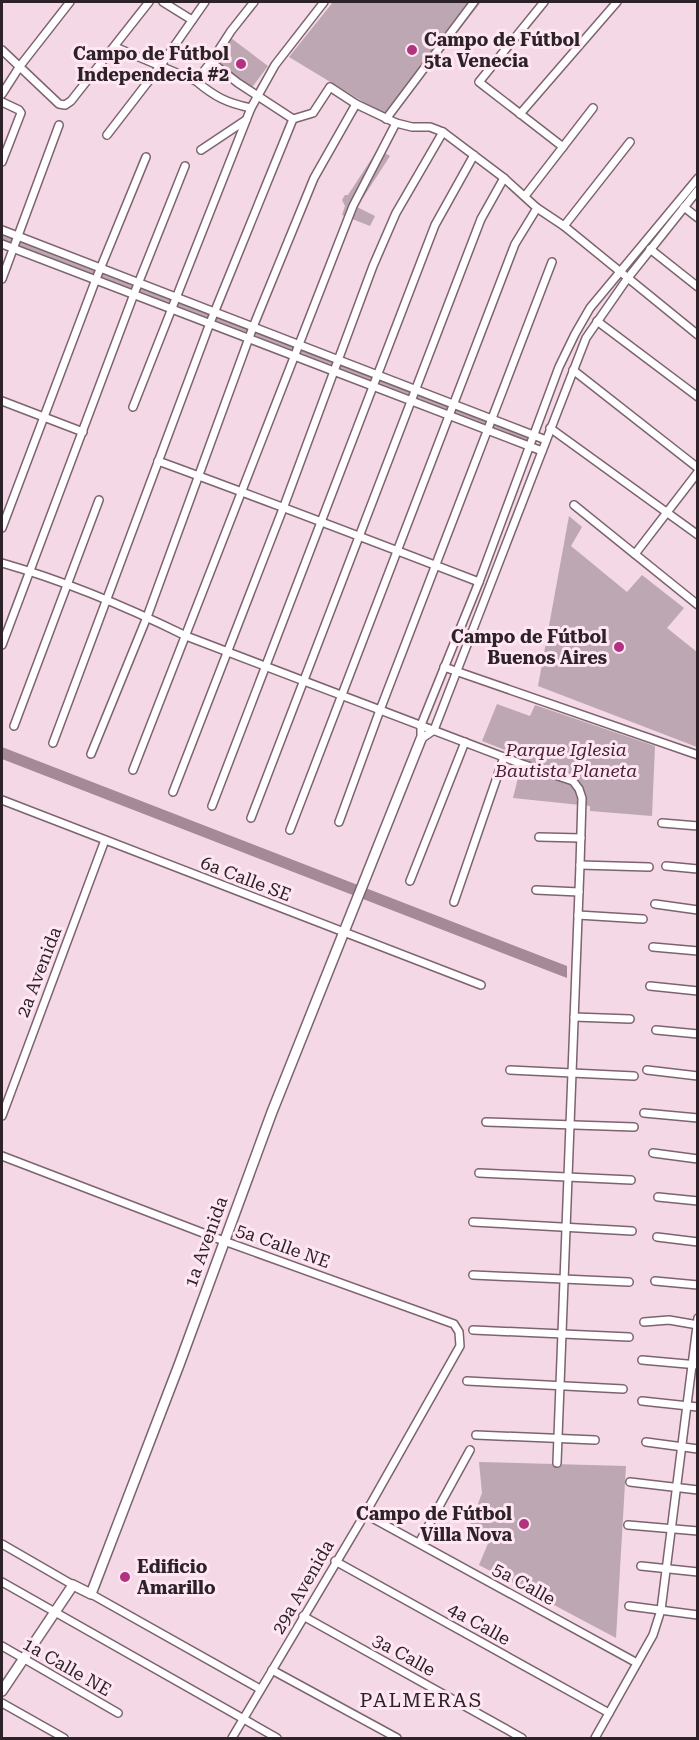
<svg xmlns="http://www.w3.org/2000/svg" width="699" height="1740" viewBox="0 0 699 1740" font-family="'Roboto Serif',serif">
	<style>
		.green { fill: #bda7b2 }
		.water { fill: #a68997 }
		.lines { fill: none; stroke-linecap: round; stroke-linejoin: round }
		.minor-casing { stroke: #7c636f; stroke-width: 10 }
		.tertiary-casing { stroke: #7c636f; stroke-width: 12 }
		.minor { stroke: #fff; stroke-width: 7 }
		.tertiary { stroke: #fff; stroke-width: 9 }
		.poi-dot { fill: #b1327f; stroke: #fee7f2; stroke-width: 2 }
		.labels { text-anchor: middle; stroke-width: 6; stroke-linejoin: round; paint-order: stroke }
		.poi-label { font-size: 18px; font-weight: bold; fill: #2c2227; stroke: #fee7f2; text-anchor: end }
		.park-label { font-size: 18px; font-style: italic; fill: #481f36; stroke: #fee7f2 }
		.street-label { font-size: 18px; fill: #2c2227; stroke: #fee7f2 }
		.neighbourhood-label { font-size: 20px; letter-spacing: 1.5px; fill: #2c2227; stroke: #fee7f2 }
	</style>
	<rect width="100%" height="100%" fill="#f4d8e5"/>
	<g class="green">
		<path d="M 333,2 L 481,2 L 390,118 L 289,57 Z"/>
		<path d="M 231,38 L 268,66 L 250,90 L 214,61 Z"/>
		<path d="M 378,149 L 390,156 L 357,207 L 375,216 L 370,226 L 342,215 L 345,206 L 342,200 L 345,195 L 348,195 Z"/>
		<path d="M 2,232 L 533,436 L 529,445 L 2,242 Z"/>
		<path d="M 569,516 L 582,527 L 571,546 L 627,592 L 642,575 L 684,608 L 667,628 L 697,652 L 697,747 L 538,686 Z"/>
		<path d="M 497,704 L 530,716 L 535,705 L 655,746 L 652,816 L 590,811 L 590,806 L 513,798 L 523,757 L 482,741 Z"/>
		<path d="M 479,1462 L 626,1466 L 616,1638 L 479,1565 L 489,1541 L 470,1525 L 482,1493 Z"/>
	</g>
	<path class="water" d="M 2,747 L 567,966 L 567,978 L 2,759 Z"/>
	<g class="lines">
		<defs>
			<g id="minor">
				<path d="M 163,2 L 192,20"/>
				<path d="M 254,2 L 231,31 L 211,62 L 238,83 L 293,119 L 313,113 L 330,87 L 356,104 L 396,123 L 412,127 L 430,127 L 443,132 L 504,178 L 537,208 L 564,226 L 698,335"/>
				<path d="M 544,2 L 479,82 L 563,147"/>
				<path d="M 115,47 L 196,81 L 211,62"/>
				<path d="M 2,50 L 59,104 L 65,105 L 71,101 L 149,2"/>
				<path d="M 196,81 C 215,97 227,103 251,108"/>
				<path d="M 2,94 L 20,66 L 70,2"/>
				<path d="M 2,102 L 19,110 L 21,113 L 2,162"/>
				<path d="M 520,114 L 617,2"/>
				<path d="M 386,119 L 474,2"/>
				<path d="M 107,135 L 161,65 L 205,2"/>
				<path d="M 201,150 L 246,120"/>
				<path d="M 525,196 L 593,108"/>
				<path d="M 684,207 L 698,218"/>
				<path d="M 564,226 L 630,142"/>
				<path d="M 2,230 L 546,440"/>
				<path d="M 2,244 L 542,451"/>
				<path d="M 650,249 L 698,287"/>
				<path d="M 2,279 L 59,125"/>
				<path d="M 597,321 L 698,397"/>
				<path d="M 573,370 L 698,468"/>
				<path d="M 2,401 L 83,432"/>
				<path d="M 133,407 L 251,108 L 275,65 L 324,2"/>
				<path d="M 550,428 L 698,535"/>
				<path d="M 158,461 C 265,500 372,541 479,582"/>
				<path d="M 574,505 L 698,605"/>
				<path d="M 2,528 L 96,279 L 146,157"/>
				<path d="M 635,554 L 698,472"/>
				<path d="M 2,563 C 65,581 127,607 186,636 L 522,764 L 573,781 L 579,789 L 582,798 L 580,865 L 557,1463"/>
				<path d="M 2,645 L 134,294 L 185,166"/>
				<path d="M 444,667 L 698,755"/>
				<path d="M 14,726 L 99,500"/>
				<path d="M 421,739 L 421,725 L 479,582 L 559,367 L 575,334 L 590,308 L 698,178"/>
				<path d="M 421,739 L 434,730 L 586,338 L 627,279 L 698,190"/>
				<path d="M 53,743 L 210,323 L 293,119"/>
				<path d="M 91,754 L 147,617 L 253,327 L 314,178 L 356,104"/>
				<path d="M 133,770 L 353,206 L 396,123"/>
				<path d="M 173,792 L 284,506 L 373,266 L 396,213 L 443,132"/>
				<path d="M 2,800 L 481,985"/>
				<path d="M 212,806 L 435,225 L 474,155"/>
				<path d="M 251,818 L 481,219 L 504,178"/>
				<path d="M 339,822 L 380,710 L 552,262"/>
				<path d="M 662,823 L 698,826"/>
				<path d="M 290,830 L 515,244 L 537,208"/>
				<path d="M 539,837 L 581,838"/>
				<path d="M 580,865 L 649,867"/>
				<path d="M 666,866 L 698,869"/>
				<path d="M 410,881 L 465,742"/>
				<path d="M 536,890 L 579,892"/>
				<path d="M 454,902 L 504,757"/>
				<path d="M 655,904 L 698,910"/>
				<path d="M 578,915 L 643,919"/>
				<path d="M 653,947 L 698,951"/>
				<path d="M 650,986 L 698,991"/>
				<path d="M 574,1017 L 630,1019"/>
				<path d="M 656,1030 L 698,1034"/>
				<path d="M 510,1070 L 634,1076"/>
				<path d="M 647,1070 L 698,1076"/>
				<path d="M 644,1113 L 698,1118"/>
				<path d="M 2,1116 L 105,840"/>
				<path d="M 486,1122 L 634,1127"/>
				<path d="M 653,1153 L 698,1159"/>
				<path d="M 2,1156 L 224,1241 L 454,1324 L 459,1332 L 460,1346 L 365,1514 L 232,1738"/>
				<path d="M 479,1173 L 631,1180"/>
				<path d="M 658,1197 L 698,1201"/>
				<path d="M 473,1222 L 632,1231"/>
				<path d="M 657,1237 L 698,1242"/>
				<path d="M 473,1275 L 629,1282"/>
				<path d="M 655,1281 L 698,1285"/>
				<path d="M 644,1322 L 669,1320 L 698,1325"/>
				<path d="M 473,1330 L 629,1337"/>
				<path d="M 642,1360 L 698,1365"/>
				<path d="M 467,1381 L 623,1389"/>
				<path d="M 642,1401 L 698,1407"/>
				<path d="M 476,1435 L 595,1440"/>
				<path d="M 646,1442 L 698,1449"/>
				<path d="M 630,1482 L 698,1490"/>
				<path d="M 365,1514 L 637,1663"/>
				<path d="M 628,1525 L 698,1531"/>
				<path d="M 419,1543 L 470,1450"/>
				<path d="M 2,1544 L 73,1585"/>
				<path d="M 335,1561 L 609,1713"/>
				<path d="M 641,1566 L 698,1572"/>
				<path d="M 2,1582 L 277,1738"/>
				<path d="M 91,1594 L 260,1689"/>
				<path d="M 629,1606 L 698,1615"/>
				<path d="M 303,1616 L 522,1738"/>
				<path d="M 2,1646 L 118,1713"/>
				<path d="M 272,1670 L 397,1738"/>
				<path d="M 2,1703 L 64,1738"/>
				<path d="M 595,1738 L 653,1635 L 661,1610 L 698,1318"/>
			</g>
			<path id="tertiary" d="M 2,1691 L 73,1585 L 91,1594 L 179,1365 L 272,1112 L 421,739"/>
		</defs>
		<use href="#minor" class="minor-casing"/>
		<use href="#tertiary" class="tertiary-casing"/>
		<use href="#minor" class="minor"/>
		<use href="#tertiary" class="tertiary"/>
	</g>
	<g class="poi-dot">
		<circle cx="412" cy="50" r="6"/>
		<circle cx="241" cy="64" r="6"/>
		<circle cx="619" cy="647" r="6"/>
		<circle cx="524" cy="1524" r="6"/>
		<circle cx="125" cy="1577" r="6"/>
	</g>
	<g class="labels">
		<g class="poi-label">
			<text x="424" y="46" text-anchor="start">Campo de Fútbol<tspan x="424" dy="21">5ta Venecia</tspan></text>
			<text x="229" y="60">Campo de Fútbol<tspan x="229" dy="21">Independecia #2</tspan></text>
			<text x="607" y="643">Campo de Fútbol<tspan x="607" dy="21">Buenos Aires</tspan></text>
			<text x="512" y="1520">Campo de Fútbol<tspan x="512" dy="21">Villa Nova</tspan></text>
			<text x="137" y="1573" text-anchor="start">Edificio<tspan x="137" dy="21">Amarillo</tspan></text>
		</g>
		<g class="park-label">
			<text x="566" y="756">Parque Iglesia<tspan x="566" dy="21">Bautista Planeta</tspan></text>
		</g>
		<g class="street-label">
			<text transform="translate(246 879) rotate(21)" y="6">6a Calle SE</text>
			<text transform="translate(39 972) rotate(-69)" y="6">2a Avenida</text>
			<text transform="translate(206 1242) rotate(-70)" y="6">1a Avenida</text>
			<text transform="translate(283 1246) rotate(20)" y="6">5a Calle NE</text>
			<text transform="translate(524 1584) rotate(29)" y="6">5a Calle</text>
			<text transform="translate(303 1587) rotate(-60)" y="6">29a Avenida</text>
			<text transform="translate(479 1624) rotate(29)" y="6">4a Calle</text>
			<text transform="translate(404 1655) rotate(29)" y="6">3a Calle</text>
			<text transform="translate(67 1667) rotate(30)" y="6">1a Calle NE</text>
		</g>
		<g class="neighbourhood-label">
			<text x="421" y="1707">PALMERAS</text>
		</g>
	</g>
	<rect width="699" height="1740" fill="none" stroke="#2c2227" stroke-width="6"/>
</svg>
